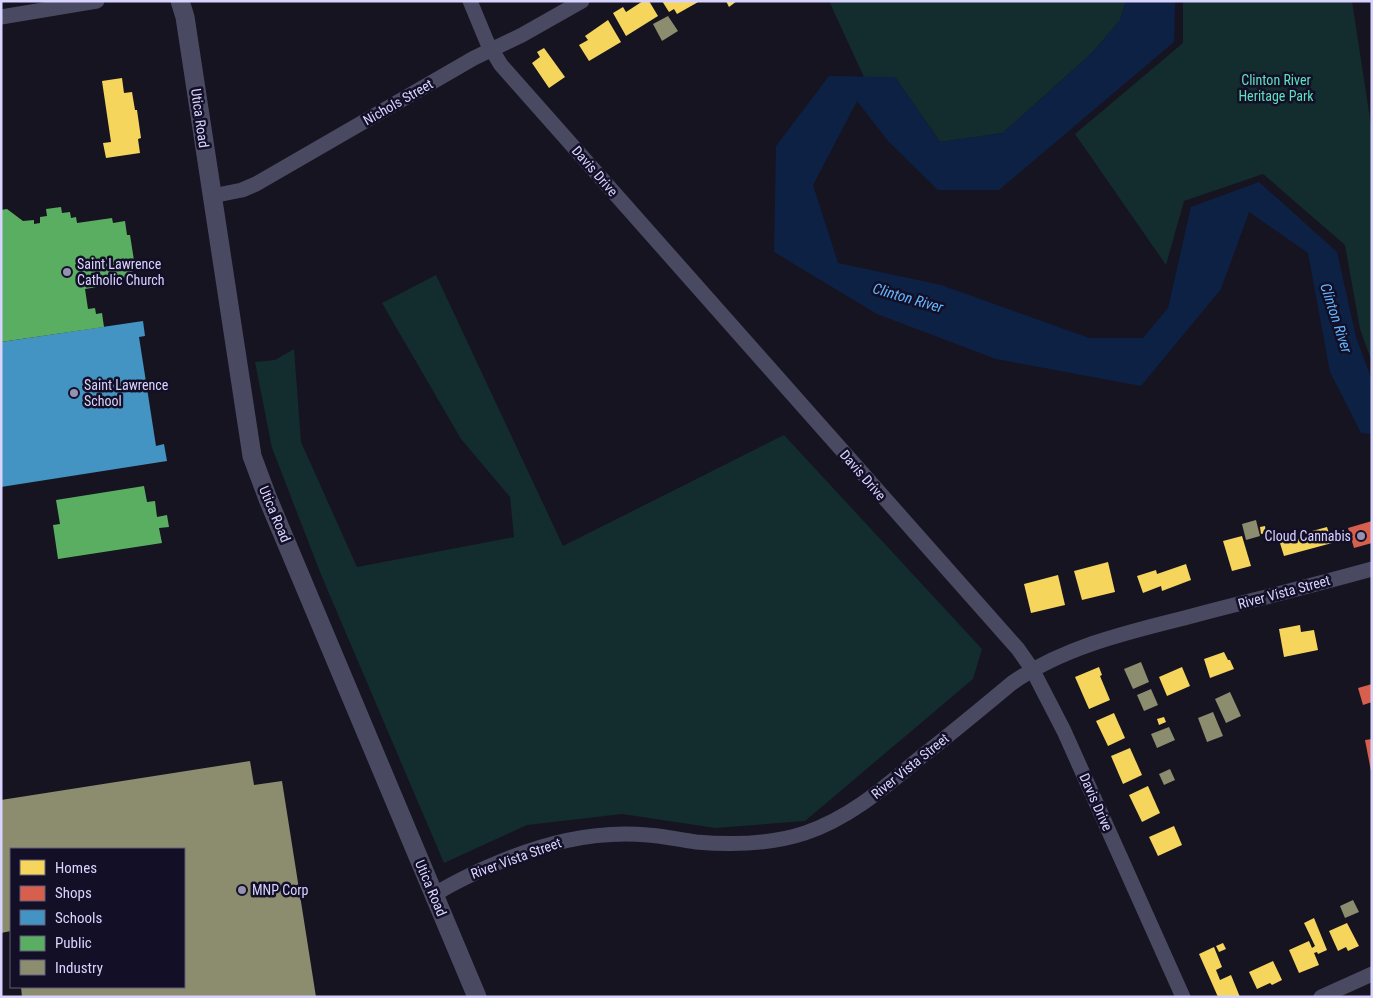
<svg xmlns="http://www.w3.org/2000/svg" width="1373" height="998" viewBox="0 0 1373 998" font-family="'Roboto Condensed',sans-serif">
	<style>
		.green { fill: #132c2d }
		.water { fill: #0d2144 }
		.homes { fill: #f6d55c }
		.shops { fill: #d6604d }
		.schools { fill: #4393c3 }
		.public { fill: #5aae61 }
		.industry { fill: #8c8c6e }
		.lines { fill: none; stroke-linecap: round; stroke-linejoin: round }
		.minor { stroke: #4a4962; stroke-width: 15 }
		.tertiary { stroke: #4a4962; stroke-width: 19 }
		.poi-dot { fill: #9591b1; stroke: #130f26; stroke-width: 2 }
		.labels { text-anchor: middle; stroke-width: 5; stroke-linejoin: round; paint-order: stroke }
		.park-label { font-size: 14px; fill: #5fe0c0; stroke: #130f26 }
		.street-label { font-size: 14px; fill: #d9d4ff; stroke: #130f26 }
		.poi-label { font-size: 14px; fill: #d9d4ff; stroke: #130f26; text-anchor: start }
		.water-label { font-size: 15px; font-style: italic; fill: #62b6ff; stroke: #130f26 }
	</style>
	<rect width="100%" height="100%" fill="#161421"/>
	<g class="green">
		<path d="M 829,1 L 1126,1 L 1120,20 L 1093,52 L 1003,133 L 940,142 L 895,77 L 864,77 Z"/>
		<path d="M 1183,1 L 1352,1 L 1372,132 L 1372,362 L 1360,329 L 1345,245 L 1263,174 L 1184,201 L 1166,265 L 1075,134 L 1183,43 Z"/>
		<path d="M 436,275 L 563,546 L 784,435 L 982,649 L 973,679 L 805,821 L 715,828 L 622,814 L 527,825 L 444,863 L 322,577 L 272,448 L 255,362 L 275,360 L 294,349 L 301,442 L 357,567 L 514,537 L 510,497 L 461,439 L 382,303 Z"/>
	</g>
	<path class="water" d="M 1126,1 L 1175,1 L 1174,42 L 999,190 L 938,190 L 888,141 L 857,101 L 813,185 L 838,263 L 941,285 L 1089,338 L 1143,338 L 1168,308 L 1191,207 L 1259,182 L 1337,252 L 1356,337 L 1372,381 L 1372,434 L 1361,433 L 1330,372 L 1308,253 L 1249,212 L 1221,289 L 1141,386 L 996,359 L 877,314 L 774,252 L 776,146 L 829,76 L 895,77 L 940,142 L 1003,133 L 1093,52 L 1120,20 Z"/>
	<g class="homes">
		<path d="M 643,1 L 649,1 L 658,16 L 626,36 L 613,13 L 623,7 L 626,12 Z"/>
		<path d="M 662,1 L 700,1 L 677,14 L 674,9 L 669,12 Z"/>
		<path d="M 726,1 L 737,1 L 729,7 Z"/>
		<path d="M 608,20 L 621,42 L 589,61 L 579,45 L 588,40 L 585,36 Z"/>
		<path d="M 544,48 L 565,77 L 549,88 L 532,63 L 540,57 L 537,52 Z"/>
		<path d="M 122,78 L 124,93 L 132,92 L 135,110 L 137,110 L 141,138 L 138,139 L 140,153 L 106,158 L 103,143 L 111,142 L 102,81 Z"/>
		<path d="M 1265,526 L 1266,533 L 1261,534 L 1260,527 Z"/>
		<path d="M 1327,527 L 1332,543 L 1284,556 L 1279,540 Z"/>
		<path d="M 1242,536 L 1251,566 L 1232,571 L 1223,541 Z"/>
		<path d="M 1108,562 L 1115,592 L 1082,600 L 1074,571 Z"/>
		<path d="M 1186,564 L 1191,580 L 1162,591 L 1161,586 L 1143,593 L 1137,576 L 1156,570 L 1157,574 Z"/>
		<path d="M 1058,575 L 1065,605 L 1031,613 L 1024,584 Z"/>
		<path d="M 1300,625 L 1301,632 L 1314,630 L 1318,650 L 1284,657 L 1279,629 Z"/>
		<path d="M 1224,652 L 1228,660 L 1230,660 L 1234,669 L 1210,678 L 1204,659 Z"/>
		<path d="M 1099,667 L 1102,675 L 1100,676 L 1110,700 L 1089,709 L 1075,677 Z"/>
		<path d="M 1182,667 L 1190,686 L 1167,696 L 1159,677 Z"/>
		<path d="M 1114,713 L 1125,738 L 1108,746 L 1096,721 Z"/>
		<path d="M 1164,717 L 1166,722 L 1159,725 L 1157,719 Z"/>
		<path d="M 1130,748 L 1142,775 L 1123,784 L 1111,756 Z"/>
		<path d="M 1148,786 L 1160,813 L 1142,822 L 1129,795 Z"/>
		<path d="M 1174,826 L 1182,845 L 1158,856 L 1149,837 Z"/>
		<path d="M 1314,918 L 1327,950 L 1318,954 L 1317,952 L 1314,953 L 1319,965 L 1299,973 L 1289,950 L 1309,941 L 1312,948 L 1315,946 L 1304,923 Z"/>
		<path d="M 1347,923 L 1359,946 L 1348,951 L 1346,947 L 1338,951 L 1329,931 Z"/>
		<path d="M 1223,943 L 1226,949 L 1219,952 L 1216,946 Z"/>
		<path d="M 1214,947 L 1222,967 L 1216,970 L 1220,980 L 1231,975 L 1240,997 L 1218,997 L 1199,954 Z"/>
		<path d="M 1273,961 L 1282,980 L 1272,985 L 1270,983 L 1257,989 L 1249,972 Z"/>
	</g>
	<g class="shops">
		<path d="M 1372,521 L 1372,543 L 1354,548 L 1348,528 Z"/>
		<path d="M 1372,684 L 1372,702 L 1363,705 L 1358,688 Z"/>
		<path d="M 1372,739 L 1372,771 L 1371,771 L 1365,740 Z"/>
	</g>
	<path class="schools" d="M 143,321 L 145,336 L 139,337 L 156,446 L 164,444 L 167,461 L 1,487 L 1,342 Z"/>
	<g class="public">
		<path d="M 61,207 L 62,213 L 70,212 L 71,218 L 76,217 L 77,223 L 112,218 L 113,223 L 125,221 L 127,235 L 130,235 L 135,267 L 132,267 L 133,277 L 120,279 L 121,283 L 85,289 L 88,309 L 95,308 L 96,314 L 102,313 L 104,327 L 1,342 L 1,210 L 7,209 L 23,221 L 34,220 L 34,224 L 40,223 L 40,217 L 47,216 L 46,209 Z"/>
		<path d="M 144,486 L 147,502 L 155,501 L 157,517 L 167,515 L 169,527 L 159,528 L 162,543 L 58,559 L 53,525 L 60,524 L 56,500 Z"/>
	</g>
	<g class="industry">
		<path d="M 668,16 L 678,31 L 662,41 L 653,24 Z"/>
		<path d="M 1256,520 L 1260,536 L 1246,540 L 1242,524 Z"/>
		<path d="M 1141,662 L 1149,682 L 1133,689 L 1124,669 Z"/>
		<path d="M 1151,689 L 1158,705 L 1144,711 L 1137,695 Z"/>
		<path d="M 1230,692 L 1241,716 L 1226,723 L 1215,699 Z"/>
		<path d="M 1213,712 L 1223,736 L 1207,742 L 1198,718 Z"/>
		<path d="M 1169,727 L 1175,740 L 1157,748 L 1151,734 Z"/>
		<path d="M 250,761 L 254,785 L 282,781 L 316,997 L 22,997 L 21,987 L 184,987 L 184,849 L 11,849 L 11,931 L 1,933 L 1,800 Z"/>
		<path d="M 1170,769 L 1175,780 L 1164,785 L 1159,774 Z"/>
		<path d="M 1353,900 L 1359,912 L 1345,918 L 1340,906 Z"/>
	</g>
	<g class="lines">
		<g class="minor">
			<path d="M 470,1 L 487,42 L 501,65 L 1018,649 L 1032,669 L 1064,731 L 1183,997"/>
			<path d="M 1,17 L 97,1"/>
			<path d="M 212,196 L 242,190 L 256,184 L 474,58 L 522,35 L 582,1"/>
			<path d="M 434,895 C 452,883 470,875 490,866 C 541,844 592,830 648,835 C 664,836 680,840 696,842 C 731,845 772,844 805,833 C 850,818 885,787 921,757 C 952,733 982,708 1012,683 C 1063,647 1128,632 1188,617 C 1249,601 1311,586 1372,569"/>
			<path d="M 1321,997 L 1372,974"/>
		</g>
		<path class="tertiary" d="M 180,1 L 185,17 L 252,456 L 268,499 L 477,997"/>
	</g>
	<g class="poi-dot">
		<circle cx="67" cy="272" r="5"/>
		<circle cx="74" cy="393" r="5"/>
		<circle cx="1361" cy="536" r="5"/>
		<circle cx="242" cy="890" r="5"/>
	</g>
	<g class="labels">
		<g class="park-label">
			<text x="1276" y="85">Clinton River<tspan x="1276" dy="16">Heritage Park</tspan></text>
		</g>
		<g class="street-label">
			<text transform="translate(398 102) rotate(-30)" y="5">Nichols Street</text>
			<text transform="translate(200 118) rotate(82)" y="5">Utica Road</text>
			<text transform="translate(595 171) rotate(49)" y="5">Davis Drive</text>
			<text transform="translate(863 475) rotate(49)" y="5">Davis Drive</text>
			<text transform="translate(275 514) rotate(67)" y="5">Utica Road</text>
			<text transform="translate(1284 592) rotate(-15)" y="5">River Vista Street</text>
			<text transform="translate(910 766) rotate(-39)" y="5">River Vista Street</text>
			<text transform="translate(1096 802) rotate(66)" y="5">Davis Drive</text>
			<text transform="translate(516 858) rotate(-20)" y="5">River Vista Street</text>
			<text transform="translate(431 888) rotate(67)" y="5">Utica Road</text>
		</g>
		<g class="poi-label">
			<text x="77" y="269">Saint Lawrence<tspan x="77" dy="16">Catholic Church</tspan></text>
			<text x="84" y="390">Saint Lawrence<tspan x="84" dy="16">School</tspan></text>
			<text x="1351" y="541" text-anchor="end">Cloud Cannabis</text>
			<text x="252" y="895">MNP Corp</text>
		</g>
		<g class="water-label">
			<text transform="translate(908 298) rotate(16)" y="5">Clinton River</text>
			<text transform="translate(1336 318) rotate(72)" y="5">Clinton River</text>
		</g>
	</g>
	<rect width="1373" height="998" fill="none" stroke="#d9d4ff" stroke-width="5"/>
	<rect x="10" y="848" width="175" height="140" fill="#130f26" stroke="#625e7d"/>
	<rect x="20" y="860" width="25" height="15" fill="#f6d55c" stroke="#625e7d"/>
	<text x="55" y="873" font-size="15" fill="#d9d4ff">Homes</text>
	<rect x="20" y="886" width="25" height="15" fill="#d6604d" stroke="#625e7d"/>
	<text x="55" y="898" font-size="15" fill="#d9d4ff">Shops</text>
	<rect x="20" y="910" width="25" height="15" fill="#4393c3" stroke="#625e7d"/>
	<text x="55" y="923" font-size="15" fill="#d9d4ff">Schools</text>
	<rect x="20" y="936" width="25" height="15" fill="#5aae61" stroke="#625e7d"/>
	<text x="55" y="948" font-size="15" fill="#d9d4ff">Public</text>
	<rect x="20" y="960" width="25" height="15" fill="#8c8c6e" stroke="#625e7d"/>
	<text x="55" y="973" font-size="15" fill="#d9d4ff">Industry</text>
</svg>
